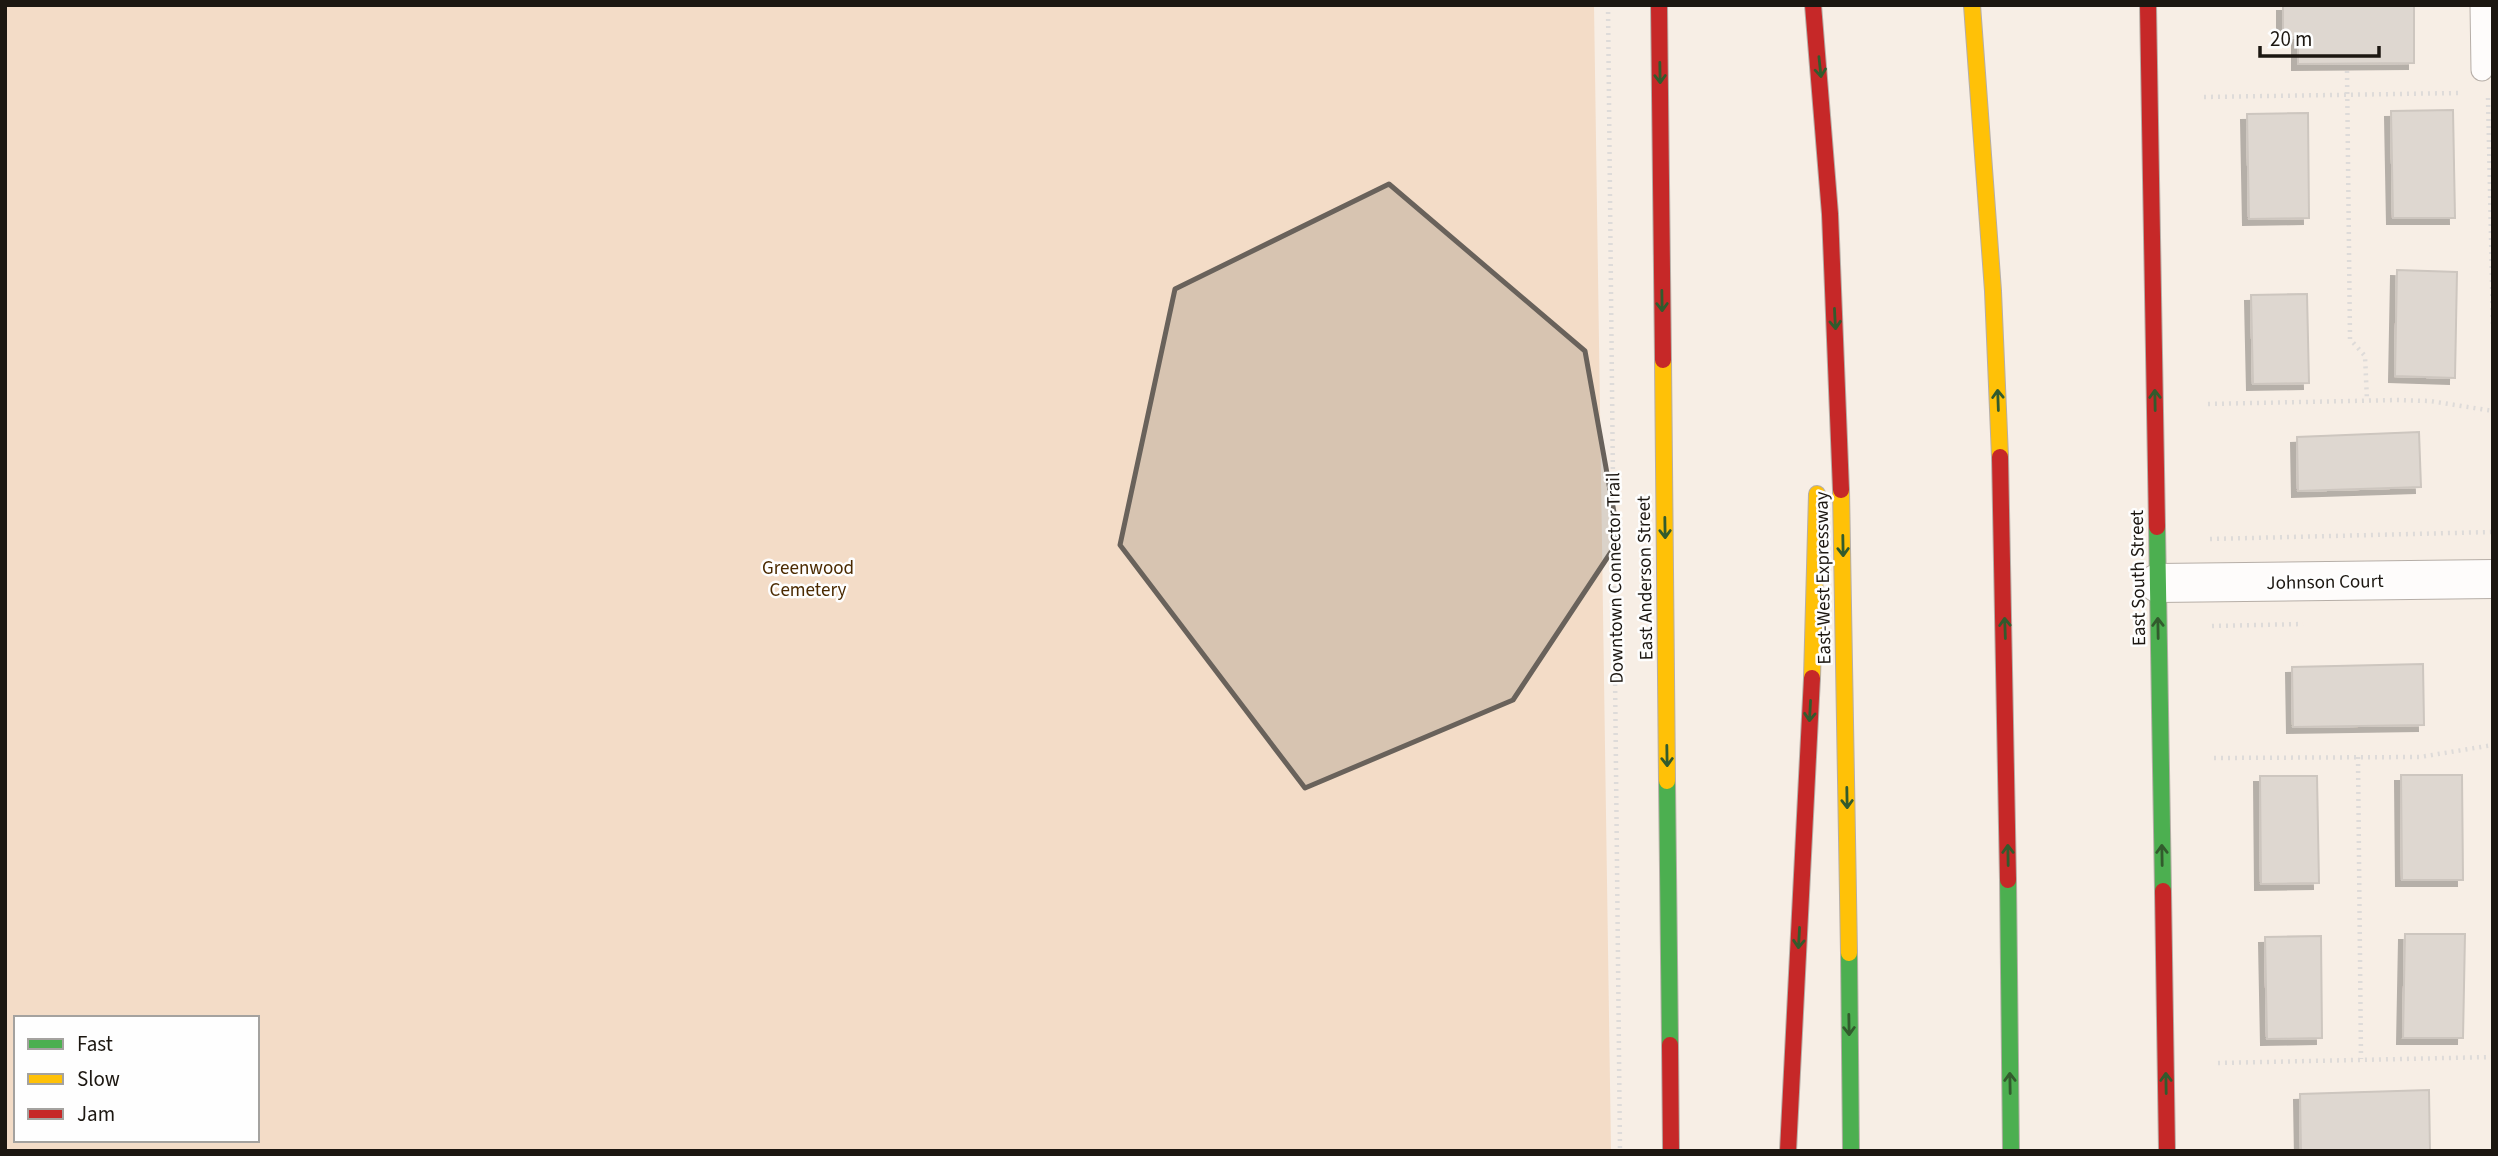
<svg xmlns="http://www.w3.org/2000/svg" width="2498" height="1156" viewBox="0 0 2498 1156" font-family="'Source Sans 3',sans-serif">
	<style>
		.green { fill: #f3dcc7; fill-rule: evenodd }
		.building { fill: #ded7d0; stroke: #cdc6bf; stroke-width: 2; filter: url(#shadow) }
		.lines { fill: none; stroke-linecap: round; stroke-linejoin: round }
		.lane-casing { stroke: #b6aea7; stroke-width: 23 }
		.street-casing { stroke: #b6aea7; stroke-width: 40 }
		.fast-casing { stroke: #b6aea7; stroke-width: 18 }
		.slow-casing { stroke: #b6aea7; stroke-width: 18 }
		.jam-casing { stroke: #b6aea7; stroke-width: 18 }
		.path { stroke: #dedbd9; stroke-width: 4.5; stroke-dasharray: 2 5; stroke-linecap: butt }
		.lane { stroke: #fefcfb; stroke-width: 21 }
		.street { stroke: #fefcfb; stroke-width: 38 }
		.fast { stroke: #4caf50; stroke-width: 16 }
		.slow { stroke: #ffc107; stroke-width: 16 }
		.jam { stroke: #c62828; stroke-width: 16 }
		.oneway { stroke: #325b2d }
		.marked { fill: #69625b; fill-opacity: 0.2; stroke: #69625b; stroke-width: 5; stroke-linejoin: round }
		.labels { text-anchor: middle; stroke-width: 5; stroke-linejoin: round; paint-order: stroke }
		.park-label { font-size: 19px; fill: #4b2a01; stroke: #fefefe }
		.street-label { font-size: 19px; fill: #1c1711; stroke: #fefefe }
	</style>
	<defs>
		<filter id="shadow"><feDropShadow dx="-6" dy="6" stdDeviation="0" flood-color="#0004"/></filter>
	</defs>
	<rect width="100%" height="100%" fill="#f7eee5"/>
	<path class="green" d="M 5,5 L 1594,5 L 1611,1151 L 5,1151 ZM 16,1018 L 257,1018 L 257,1140 L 16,1140 Z"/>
	<g class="building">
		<path d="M 2283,5 L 2414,5 L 2414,63 L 2298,64 L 2298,37 L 2283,38 Z"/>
		<path d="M 2453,110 L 2455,218 L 2393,218 L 2391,111 Z"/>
		<path d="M 2308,113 L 2309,218 L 2249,219 L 2247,114 Z"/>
		<path d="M 2397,270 L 2457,272 L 2455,378 L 2395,376 Z"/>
		<path d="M 2307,294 L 2309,383 L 2253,384 L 2251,295 Z"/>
		<path d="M 2419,432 L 2421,487 L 2298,491 L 2297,437 Z"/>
		<path d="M 2423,664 L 2424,725 L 2293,727 L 2292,667 Z"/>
		<path d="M 2401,775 L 2462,775 L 2463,880 L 2402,880 Z"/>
		<path d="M 2260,776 L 2317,776 L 2319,883 L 2261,884 Z"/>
		<path d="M 2405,934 L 2465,934 L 2463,1038 L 2403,1038 Z"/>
		<path d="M 2321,936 L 2322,1038 L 2267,1039 L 2265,937 Z"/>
		<path d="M 2429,1090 L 2430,1151 L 2301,1151 L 2300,1094 Z"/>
	</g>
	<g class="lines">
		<defs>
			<path id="lane" d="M 2481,5 L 2482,70"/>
			<path id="street" d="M 2158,583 L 2493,579"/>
			<g id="fast">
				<path d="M 2157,527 L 2163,891"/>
				<path d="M 1667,781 L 1670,1045"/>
				<path d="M 2008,880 L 2011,1151"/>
				<path d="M 1849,953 L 1851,1151"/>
			</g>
			<g id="slow">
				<path d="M 1972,5 L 1993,291 L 2000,457"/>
				<path d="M 1663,360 L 1667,781"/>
				<path d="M 1841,490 L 1849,953"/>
				<path d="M 1812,678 L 1817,494"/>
			</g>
			<g id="jam">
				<path d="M 1659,5 L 1663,360"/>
				<path d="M 1813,5 L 1830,214 L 1841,490"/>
				<path d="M 2148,5 L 2157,527"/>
				<path d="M 2000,457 L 2008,880"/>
				<path d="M 2163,891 L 2167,1151"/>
				<path d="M 1670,1045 L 1671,1151"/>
				<path d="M 1788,1151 L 1812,678"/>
			</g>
		</defs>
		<use href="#lane" class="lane-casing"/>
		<use href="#street" class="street-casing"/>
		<use href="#fast" class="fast-casing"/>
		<use href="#slow" class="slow-casing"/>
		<use href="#jam" class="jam-casing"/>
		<g class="path">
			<path d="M 1608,5 L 1620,1151"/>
			<path d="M 2347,71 L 2350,339 L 2365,356 L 2367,400"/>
			<path d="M 2204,97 L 2460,93"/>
			<path d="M 2488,98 L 2493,327"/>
			<path d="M 2208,404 L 2397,400 L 2430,401 L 2493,411"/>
			<path d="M 2210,539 L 2493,532"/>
			<path d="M 2212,626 L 2303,624"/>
			<path d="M 2358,757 L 2361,1059"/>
			<path d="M 2214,758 L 2420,757 L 2493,745"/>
			<path d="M 2218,1063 L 2493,1057"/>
		</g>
		<use href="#lane" class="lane"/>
		<use href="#street" class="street"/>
		<use href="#fast" class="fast"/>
		<use href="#slow" class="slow"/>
		<use href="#jam" class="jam"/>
	</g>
	<defs><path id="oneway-shaft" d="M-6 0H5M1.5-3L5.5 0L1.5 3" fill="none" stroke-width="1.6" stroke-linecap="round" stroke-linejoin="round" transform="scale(1.75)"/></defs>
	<g class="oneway">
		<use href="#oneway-shaft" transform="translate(1820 67) rotate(84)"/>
		<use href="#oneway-shaft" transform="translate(1660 73) rotate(89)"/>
		<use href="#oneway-shaft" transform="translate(1662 301) rotate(89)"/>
		<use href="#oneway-shaft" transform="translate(1835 319) rotate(87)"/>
		<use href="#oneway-shaft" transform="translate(1998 400) rotate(-92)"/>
		<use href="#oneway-shaft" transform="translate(2155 400) rotate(-91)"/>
		<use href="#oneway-shaft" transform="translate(1665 528) rotate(89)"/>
		<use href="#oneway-shaft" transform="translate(1843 546) rotate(89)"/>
		<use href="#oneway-shaft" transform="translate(2005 628) rotate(-92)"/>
		<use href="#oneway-shaft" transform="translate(2158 628) rotate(-91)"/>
		<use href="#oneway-shaft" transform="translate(1810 711) rotate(93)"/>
		<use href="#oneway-shaft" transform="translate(1667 756) rotate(89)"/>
		<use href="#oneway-shaft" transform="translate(1847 798) rotate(89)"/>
		<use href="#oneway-shaft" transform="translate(2008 855) rotate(-91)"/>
		<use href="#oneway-shaft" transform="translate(2162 855) rotate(-91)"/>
		<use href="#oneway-shaft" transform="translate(1799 938) rotate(93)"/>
		<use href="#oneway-shaft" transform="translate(1849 1025) rotate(89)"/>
		<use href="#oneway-shaft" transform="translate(2010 1083) rotate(-91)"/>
		<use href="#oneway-shaft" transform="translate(2166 1083) rotate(-91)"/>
	</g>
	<path class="marked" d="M 1389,184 L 1585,351 L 1619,540 L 1513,700 L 1305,788 L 1120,545 L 1175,289 Z"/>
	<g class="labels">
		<g class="park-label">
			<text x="808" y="574">Greenwood<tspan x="808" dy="22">Cemetery</tspan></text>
		</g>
		<g class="street-label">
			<text transform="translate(1614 578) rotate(-91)" y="7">Downtown Connector Trail</text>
			<text transform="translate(1644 578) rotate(-91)" y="7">East Anderson Street</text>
			<text transform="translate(1822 578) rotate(-91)" y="7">East-West Expressway</text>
			<text transform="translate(2137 578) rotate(-91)" y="7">East South Street</text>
			<text transform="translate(2325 581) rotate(-1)" y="7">Johnson Court</text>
		</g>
	</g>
	<rect width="2498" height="1156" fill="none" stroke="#1c1711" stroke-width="14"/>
	<rect x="14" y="1016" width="245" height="126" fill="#fefefe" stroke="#a4a29f" stroke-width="2"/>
	<rect x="28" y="1039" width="35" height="10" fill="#4caf50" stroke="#a4a29f" stroke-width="2"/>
	<text x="77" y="1051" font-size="21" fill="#1c1711">Fast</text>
	<rect x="28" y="1074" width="35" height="10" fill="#ffc107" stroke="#a4a29f" stroke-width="2"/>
	<text x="77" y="1086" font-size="21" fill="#1c1711">Slow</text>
	<rect x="28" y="1109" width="35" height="10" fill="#c62828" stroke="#a4a29f" stroke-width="2"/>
	<text x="77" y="1121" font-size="21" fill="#1c1711">Jam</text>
	<path d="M2260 46v10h119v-10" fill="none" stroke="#1c1711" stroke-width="3.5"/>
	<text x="2270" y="46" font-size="21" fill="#1c1711" stroke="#fefefe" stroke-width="5" paint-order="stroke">20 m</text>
</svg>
